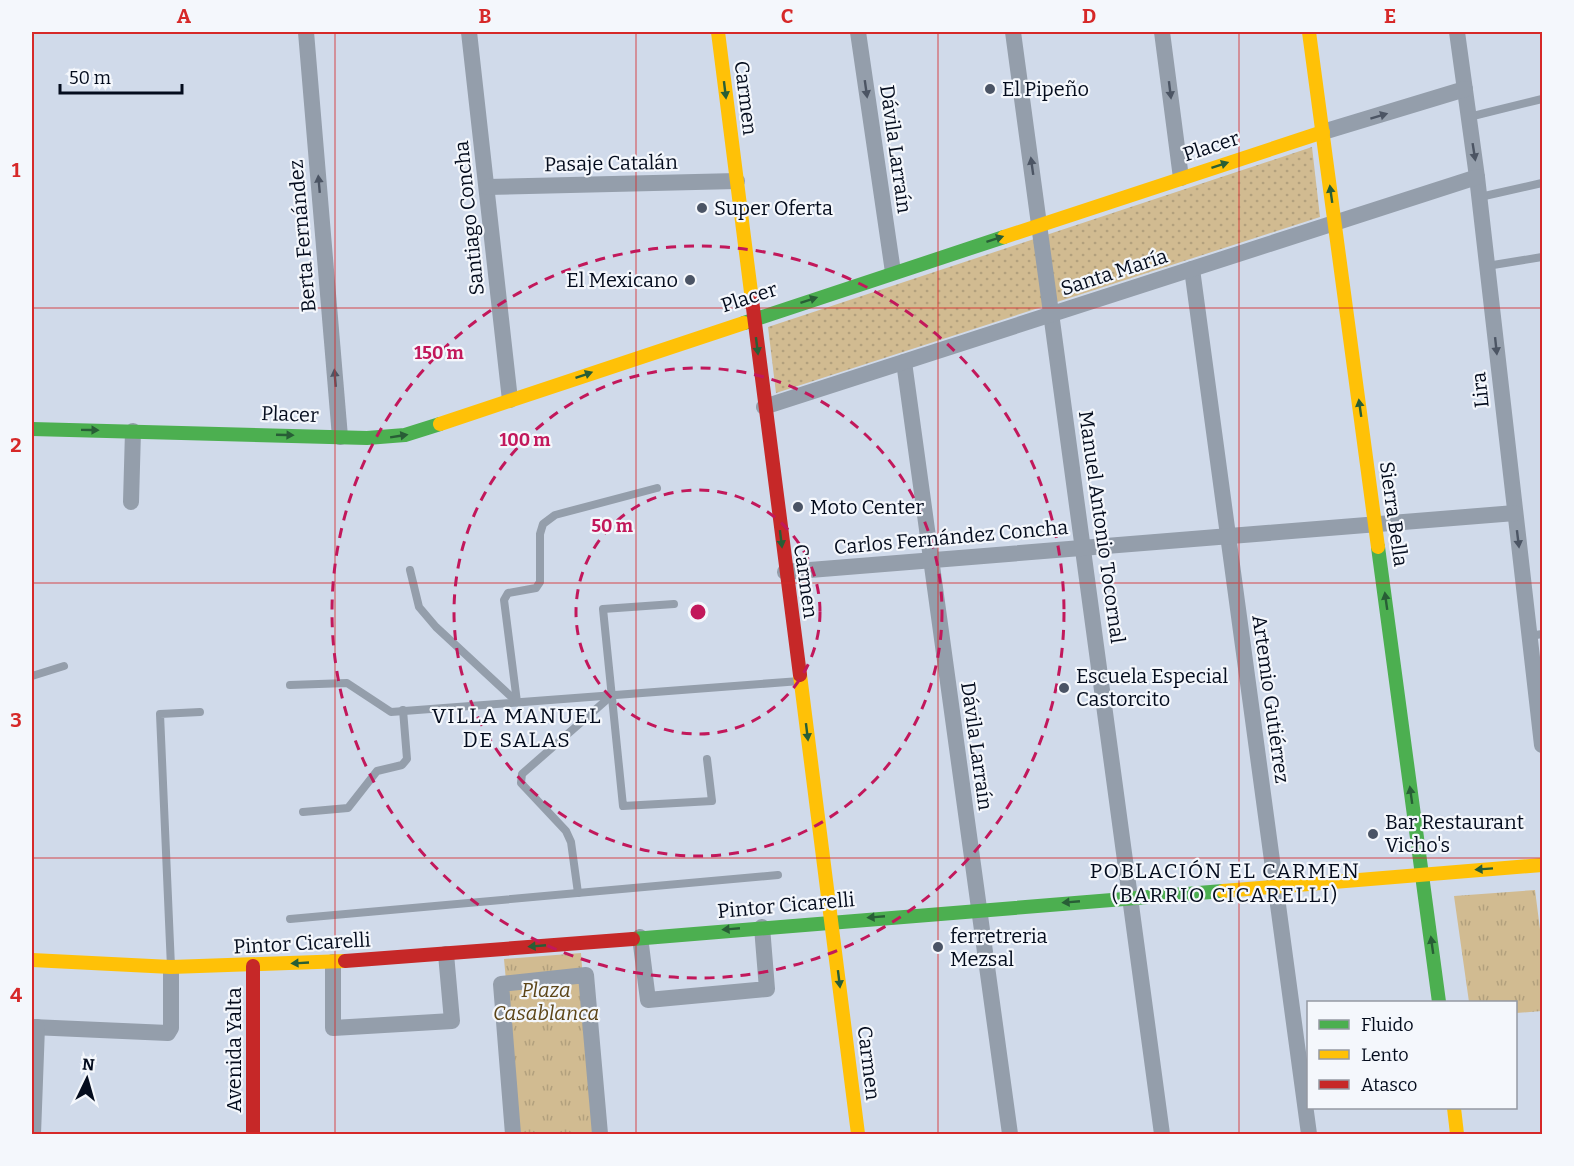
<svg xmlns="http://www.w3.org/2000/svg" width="1574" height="1166" viewBox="0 0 1574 1166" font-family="Bitter,serif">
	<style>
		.grass { fill: url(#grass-dots) }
		.park { fill: url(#park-tufts) }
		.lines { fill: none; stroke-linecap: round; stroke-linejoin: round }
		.lane { stroke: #949eab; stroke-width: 8 }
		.street { stroke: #949eab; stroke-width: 16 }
		.fast { stroke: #4caf50; stroke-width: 14 }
		.slow { stroke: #ffc107; stroke-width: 14 }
		.jam { stroke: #c62828; stroke-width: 14 }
		.oneway { fill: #4c5564 }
		.oneway2 { fill: #285e36 }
		.grid { fill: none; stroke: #d62828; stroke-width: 1.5; stroke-opacity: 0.55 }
		.ring { fill: none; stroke: #c2185b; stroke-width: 3; stroke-dasharray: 10 8 }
		.poi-dot { fill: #4b5465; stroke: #f4f7fc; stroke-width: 2 }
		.labels { text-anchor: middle; stroke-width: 4.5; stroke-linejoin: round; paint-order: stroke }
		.poi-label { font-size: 20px; fill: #040c1d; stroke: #f4f7fc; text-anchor: start }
		.street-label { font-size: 20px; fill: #040c1d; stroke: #f4f7fc }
		.park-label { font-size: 20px; font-style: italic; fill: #5c4518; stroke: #f4f7fc }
		.neighbourhood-label { font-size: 21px; letter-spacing: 1.5px; fill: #040c1d; stroke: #f4f7fc }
		.centre { fill: #c2185b; stroke: #f4f7fc; stroke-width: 3 }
		.ring-label { font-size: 18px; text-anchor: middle; font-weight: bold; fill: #c2185b; stroke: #f4f7fc; stroke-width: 4.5; stroke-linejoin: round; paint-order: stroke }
		.neatline { fill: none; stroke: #d62828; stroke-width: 2 }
		.grid-label { font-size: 20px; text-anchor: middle; font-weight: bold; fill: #d62828 }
	</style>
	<defs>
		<pattern id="grass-dots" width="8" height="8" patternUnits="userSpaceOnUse" patternTransform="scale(1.5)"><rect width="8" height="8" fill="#d1bb91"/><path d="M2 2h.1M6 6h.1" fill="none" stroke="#b2a07d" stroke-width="1.8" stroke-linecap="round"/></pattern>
		<pattern id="park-tufts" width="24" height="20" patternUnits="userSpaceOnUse" patternTransform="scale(1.5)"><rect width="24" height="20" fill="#d1bb91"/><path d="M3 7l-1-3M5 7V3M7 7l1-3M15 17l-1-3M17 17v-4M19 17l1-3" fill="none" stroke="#b2a07d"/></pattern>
	</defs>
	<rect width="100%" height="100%" fill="#d0daea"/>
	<path class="grass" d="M 1312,147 L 1320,217 L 776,393 L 768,327 Z"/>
	<g class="park">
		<path d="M 1535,890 L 1542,945 L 1542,1011 L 1516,1013 L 1516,1002 L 1469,1002 L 1454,896 Z"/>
		<path d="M 581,953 L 594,1134 L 520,1134 L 504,959 Z"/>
	</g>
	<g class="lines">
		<g class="lane">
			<path d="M 1469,117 L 1542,99"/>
			<path d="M 1480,197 L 1542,183"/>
			<path d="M 1487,266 L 1542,257"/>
			<path d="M 410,570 L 419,607 L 436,627 L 517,702"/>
			<path d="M 674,604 L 603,609 L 623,806 L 712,801 L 707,759"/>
			<path d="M 1530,636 L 1542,634"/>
			<path d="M 32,676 L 64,666"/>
			<path d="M 290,685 L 347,683 L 391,712 L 800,681"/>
			<path d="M 517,702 L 504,600 L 508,593 L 536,588 L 540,582 L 540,534 L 543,524 L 555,515 L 657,488"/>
			<path d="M 303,812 L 348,808 L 377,771 L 402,765 L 407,759 L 403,710"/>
			<path d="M 578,893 L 571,842 L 566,831 L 521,783 L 522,774 L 611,696"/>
			<path d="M 290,919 L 778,875"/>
			<path d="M 171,967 L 160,714 L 200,712"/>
		</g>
		<g class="street">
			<path d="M 306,32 L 340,437"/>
			<path d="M 469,32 L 510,400"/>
			<path d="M 858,32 L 893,272"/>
			<path d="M 1013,32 L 1162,1134"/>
			<path d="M 1162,32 L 1181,178"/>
			<path d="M 1457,32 L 1477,177 L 1542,745"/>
			<path d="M 1323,132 L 1465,89"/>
			<path d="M 487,187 L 737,181"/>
			<path d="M 1192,269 L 1309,1134"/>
			<path d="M 904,362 L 1010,1134"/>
			<path d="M 764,407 L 1477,177"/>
			<path d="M 131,502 L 133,431"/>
			<path d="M 785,572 L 1515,513"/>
			<path d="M 640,937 L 648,1000 L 767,989 L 762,927"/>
			<path d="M 333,962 L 333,1028 L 452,1021 L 446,954"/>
			<path d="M 32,1027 L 168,1033 L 171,1028 L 171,967"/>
			<path d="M 33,1134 L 37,1027"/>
			<path d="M 513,1134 L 501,984 L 586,975 L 600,1134"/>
		</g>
		<g class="fast">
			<path d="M 744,323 L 1004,237"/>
			<path d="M 32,429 L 367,438 L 405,435 L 440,424"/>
			<path d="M 1378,547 L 1439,1002"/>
			<path d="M 633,939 L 1223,891"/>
		</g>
		<g class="slow">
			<path d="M 718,32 L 752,300"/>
			<path d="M 1309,32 L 1378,547"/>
			<path d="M 1004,237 L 1323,132"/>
			<path d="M 440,424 L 744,323"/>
			<path d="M 800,675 L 858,1134"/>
			<path d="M 1223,891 L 1542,865"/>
			<path d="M 32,960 L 171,967 L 345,961"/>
			<path d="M 1454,1108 L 1457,1134"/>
		</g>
		<g class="jam">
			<path d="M 752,300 L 800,675"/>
			<path d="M 345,961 L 633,939"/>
			<path d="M 253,966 L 253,1134"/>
		</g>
	</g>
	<defs><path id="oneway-solid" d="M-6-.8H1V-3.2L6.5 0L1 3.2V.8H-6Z" transform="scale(1.5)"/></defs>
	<g class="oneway">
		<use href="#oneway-solid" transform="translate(866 89) rotate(82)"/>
		<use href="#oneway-solid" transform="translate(1170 90) rotate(83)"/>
		<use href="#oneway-solid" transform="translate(1379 116) rotate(-17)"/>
		<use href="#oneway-solid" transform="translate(1474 152) rotate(81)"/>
		<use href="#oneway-solid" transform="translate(1032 166) rotate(-98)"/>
		<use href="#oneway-solid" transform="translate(319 184) rotate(-95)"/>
		<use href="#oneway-solid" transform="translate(1496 346) rotate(84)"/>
		<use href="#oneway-solid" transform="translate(335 378) rotate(-95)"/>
		<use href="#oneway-solid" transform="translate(1518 539) rotate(83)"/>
	</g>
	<g class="oneway2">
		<use href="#oneway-solid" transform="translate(725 90) rotate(83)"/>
		<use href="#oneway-solid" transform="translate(1220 165) rotate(-18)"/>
		<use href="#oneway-solid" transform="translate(1331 194) rotate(-98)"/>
		<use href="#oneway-solid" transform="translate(995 239) rotate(-18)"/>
		<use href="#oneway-solid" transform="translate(809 300) rotate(-18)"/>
		<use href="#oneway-solid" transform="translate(757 346) rotate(83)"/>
		<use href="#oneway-solid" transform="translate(584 375) rotate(-19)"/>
		<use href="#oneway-solid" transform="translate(1360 408) rotate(-98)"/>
		<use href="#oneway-solid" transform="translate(90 430) rotate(1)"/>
		<use href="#oneway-solid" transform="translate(285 435) rotate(2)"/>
		<use href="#oneway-solid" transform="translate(399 436) rotate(-9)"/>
		<use href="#oneway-solid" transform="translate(781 539) rotate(83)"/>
		<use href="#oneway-solid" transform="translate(1386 601) rotate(-98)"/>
		<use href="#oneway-solid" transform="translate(807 732) rotate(83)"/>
		<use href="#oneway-solid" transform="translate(1411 795) rotate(-98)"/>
		<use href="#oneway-solid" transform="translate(1484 869) rotate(176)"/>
		<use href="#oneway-solid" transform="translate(1071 902) rotate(175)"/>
		<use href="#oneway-solid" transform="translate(876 917) rotate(175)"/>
		<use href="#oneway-solid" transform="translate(731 929) rotate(175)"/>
		<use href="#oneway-solid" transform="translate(1432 945) rotate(-98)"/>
		<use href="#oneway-solid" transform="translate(537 946) rotate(175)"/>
		<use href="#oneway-solid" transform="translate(300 963) rotate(177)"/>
		<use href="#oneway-solid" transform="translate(839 979) rotate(83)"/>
	</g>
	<path class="grid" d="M 335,32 L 335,1134M 636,32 L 636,1134M 938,32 L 938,1134M 1239,32 L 1239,1134M 32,308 L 1542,308M 32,583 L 1542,583M 32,858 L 1542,858"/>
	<g class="ring">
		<circle cx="698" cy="612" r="122"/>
		<circle cx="698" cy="612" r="244"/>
		<circle cx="698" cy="612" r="366"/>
	</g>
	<g class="poi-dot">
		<circle cx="990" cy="89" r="6"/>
		<circle cx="702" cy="208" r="6"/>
		<circle cx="690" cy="280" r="6"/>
		<circle cx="798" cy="507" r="6"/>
		<circle cx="1064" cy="688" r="6"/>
		<circle cx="1373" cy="834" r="6"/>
		<circle cx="938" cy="947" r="6"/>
	</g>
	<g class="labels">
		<g class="poi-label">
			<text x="1002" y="96">El Pipeño</text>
			<text x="714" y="215">Super Oferta</text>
			<text x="678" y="287" text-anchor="end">El Mexicano</text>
			<text x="810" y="514">Moto Center</text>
			<text x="1076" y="683">Escuela Especial<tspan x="1076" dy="23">Castorcito</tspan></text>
			<text x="1385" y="829">Bar Restaurant<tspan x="1385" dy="23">Vicho's</tspan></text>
			<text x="950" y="943">ferretreria<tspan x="950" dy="23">Mezsal</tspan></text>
		</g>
		<g class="street-label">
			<text transform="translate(746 98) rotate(83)" y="7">Carmen</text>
			<text transform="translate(1211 146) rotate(-18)" y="7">Placer</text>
			<text transform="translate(896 149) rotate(82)" y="7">Dávila Larraín</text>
			<text transform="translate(611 163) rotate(-1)" y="7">Pasaje Catalán</text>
			<text transform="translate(469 218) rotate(-96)" y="7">Santiago Concha</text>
			<text transform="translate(302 236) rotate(-95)" y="7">Berta Fernández</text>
			<text transform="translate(1114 272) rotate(-18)" y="7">Santa María</text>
			<text transform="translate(749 297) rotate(-18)" y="7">Placer</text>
			<text transform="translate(1480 390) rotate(-96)" y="7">Lira</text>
			<text transform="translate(290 414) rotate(2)" y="7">Placer</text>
			<text transform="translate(1394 514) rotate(82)" y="7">Sierra Bella</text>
			<text transform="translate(1102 527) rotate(82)" y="7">Manuel Antonio Tocornal</text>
			<text transform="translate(951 537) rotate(-5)" y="7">Carlos Fernández Concha</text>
			<text transform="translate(806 581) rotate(82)" y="7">Carmen</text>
			<text transform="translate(1271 699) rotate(82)" y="7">Artemio Gutiérrez</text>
			<text transform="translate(977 746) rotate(82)" y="7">Dávila Larraín</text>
			<text transform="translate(786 905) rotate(-5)" y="7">Pintor Cicarelli</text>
			<text transform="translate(302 943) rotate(-3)" y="7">Pintor Cicarelli</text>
			<text transform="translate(234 1050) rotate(-90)" y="7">Avenida Yalta</text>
			<text transform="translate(869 1063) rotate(83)" y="7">Carmen</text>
		</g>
		<g class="park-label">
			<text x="546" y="997">Plaza<tspan x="546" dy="23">Casablanca</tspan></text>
		</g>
		<g class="neighbourhood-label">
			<text x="517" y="723">VILLA MANUEL<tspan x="517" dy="24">DE SALAS</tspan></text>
			<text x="1225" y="878">POBLACIÓN EL CARMEN<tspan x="1225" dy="24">(BARRIO CICARELLI)</tspan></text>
		</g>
	</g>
	<circle cx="698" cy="612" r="9" class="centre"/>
	<g class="ring-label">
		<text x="439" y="359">150 m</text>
		<text x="525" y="446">100 m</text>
		<text x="612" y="532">50 m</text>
	</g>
	<rect width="1574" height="1166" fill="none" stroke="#f4f7fc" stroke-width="66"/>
	<rect x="1307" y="1001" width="210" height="108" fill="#f4f7fc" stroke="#9499a3" stroke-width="1.5"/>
	<rect x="1319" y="1020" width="30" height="9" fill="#4caf50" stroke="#9499a3" stroke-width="1.5"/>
	<text x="1361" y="1031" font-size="18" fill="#040c1d">Fluido</text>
	<rect x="1319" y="1050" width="30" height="9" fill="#ffc107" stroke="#9499a3" stroke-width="1.5"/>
	<text x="1361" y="1061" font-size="18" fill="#040c1d">Lento</text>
	<rect x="1319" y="1080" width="30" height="9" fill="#c62828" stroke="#9499a3" stroke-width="1.5"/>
	<text x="1361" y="1091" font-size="18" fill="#040c1d">Atasco</text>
	<g transform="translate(87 1079) rotate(5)" stroke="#f4f7fc" stroke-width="4.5" paint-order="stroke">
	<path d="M0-4.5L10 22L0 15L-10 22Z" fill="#040c1d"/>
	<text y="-9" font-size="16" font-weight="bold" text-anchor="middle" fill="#040c1d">N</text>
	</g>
	<path d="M60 84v9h122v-9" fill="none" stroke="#040c1d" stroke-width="3"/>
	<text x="69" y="84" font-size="18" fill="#040c1d" stroke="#f4f7fc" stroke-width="4.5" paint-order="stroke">50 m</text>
	<rect x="33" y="33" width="1508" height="1100" class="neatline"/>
	<g class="grid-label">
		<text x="184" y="23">A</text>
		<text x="485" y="23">B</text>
		<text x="787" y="23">C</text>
		<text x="1089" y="23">D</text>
		<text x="1390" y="23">E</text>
		<text x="16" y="177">1</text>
		<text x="16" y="452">2</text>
		<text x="16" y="727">3</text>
		<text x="16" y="1002">4</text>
	</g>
</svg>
